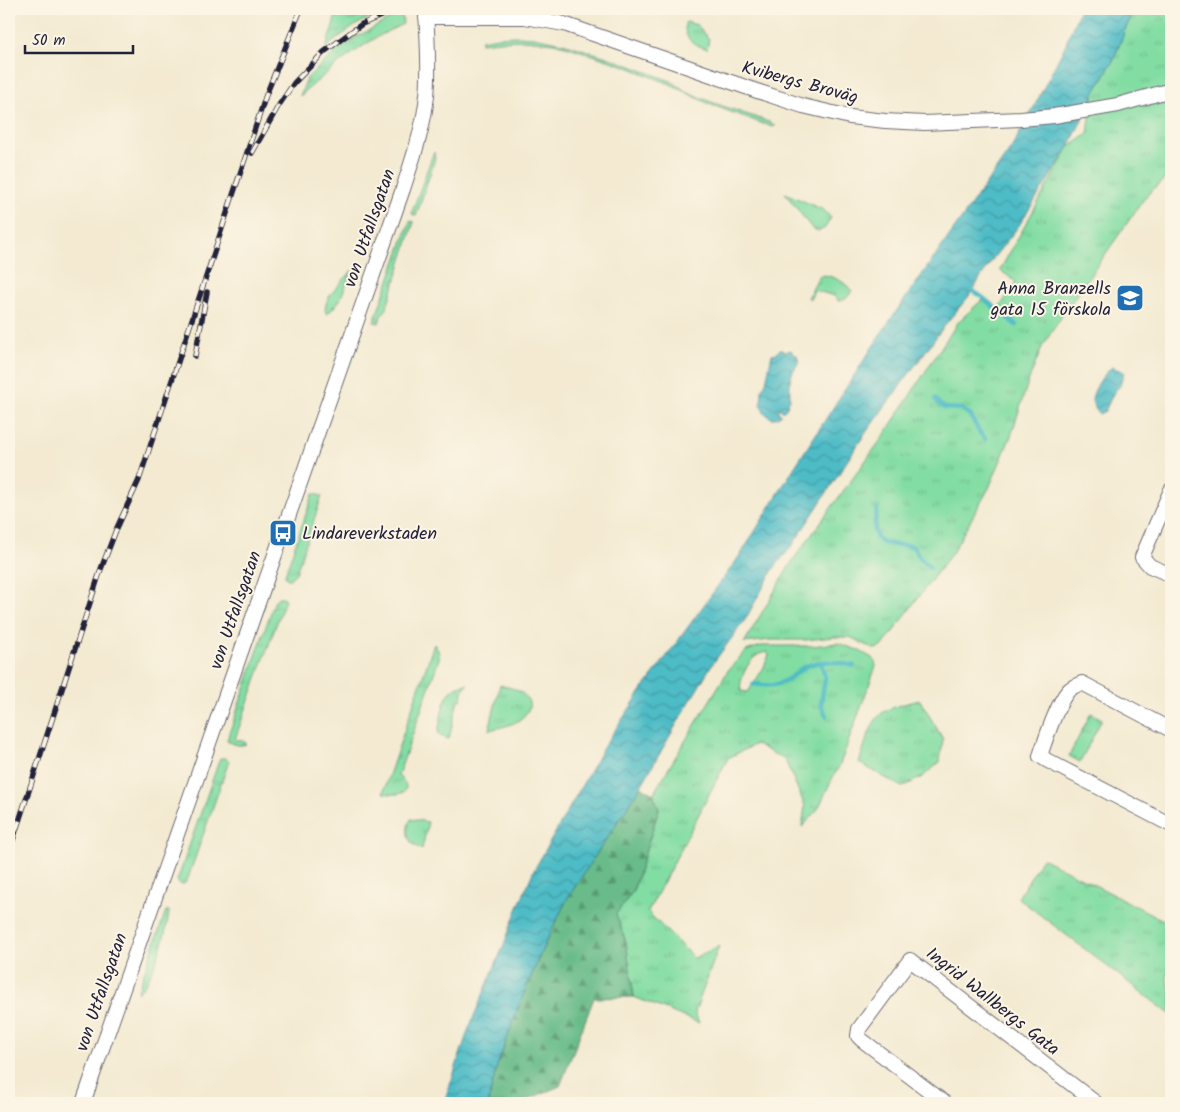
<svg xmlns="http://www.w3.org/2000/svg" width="1180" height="1112" viewBox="0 0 1180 1112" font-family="Kalam,sans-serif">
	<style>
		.grass { fill: url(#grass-tufts); stroke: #52806f; fill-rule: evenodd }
		.forest { fill: url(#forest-firs); stroke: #466f62 }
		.water { fill: url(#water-waves); stroke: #386f80 }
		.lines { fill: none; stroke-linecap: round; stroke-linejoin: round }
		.stream { stroke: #4ebcc6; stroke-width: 4.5 }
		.minor-casing { stroke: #6b6870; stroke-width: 16 }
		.minor { stroke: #fff; stroke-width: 14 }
		.rail-casing { stroke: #22223b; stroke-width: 5.5 }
		.rail { stroke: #fcf5e5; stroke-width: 4; stroke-dasharray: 11; stroke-linecap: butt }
		.labels { text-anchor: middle; stroke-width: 4; stroke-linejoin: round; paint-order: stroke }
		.street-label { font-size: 18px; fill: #22223b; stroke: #fcf5e5 }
		.poi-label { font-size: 18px; fill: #22223b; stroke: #fcf5e5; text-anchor: end }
	</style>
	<defs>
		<pattern id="grass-tufts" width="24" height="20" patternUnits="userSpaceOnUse" patternTransform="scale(1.25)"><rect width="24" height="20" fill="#82dda3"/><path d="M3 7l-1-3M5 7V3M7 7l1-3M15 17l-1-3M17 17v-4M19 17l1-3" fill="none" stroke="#70bd8d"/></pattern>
		<pattern id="forest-firs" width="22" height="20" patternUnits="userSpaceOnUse" patternTransform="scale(1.25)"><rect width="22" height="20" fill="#69bc89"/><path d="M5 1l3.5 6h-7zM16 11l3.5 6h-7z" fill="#569871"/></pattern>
		<pattern id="water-waves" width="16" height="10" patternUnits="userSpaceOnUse" patternTransform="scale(1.25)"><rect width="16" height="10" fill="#4ebcc6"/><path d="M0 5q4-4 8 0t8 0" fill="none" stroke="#4098a2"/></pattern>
	</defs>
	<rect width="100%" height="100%" fill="#fcf5e5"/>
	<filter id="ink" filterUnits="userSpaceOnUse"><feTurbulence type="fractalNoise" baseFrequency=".02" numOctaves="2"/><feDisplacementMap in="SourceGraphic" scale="10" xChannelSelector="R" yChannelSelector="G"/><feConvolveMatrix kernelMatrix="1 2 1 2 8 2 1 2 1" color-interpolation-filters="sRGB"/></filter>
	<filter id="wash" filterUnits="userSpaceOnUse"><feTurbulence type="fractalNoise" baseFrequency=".0096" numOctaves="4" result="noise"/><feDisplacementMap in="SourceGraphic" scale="20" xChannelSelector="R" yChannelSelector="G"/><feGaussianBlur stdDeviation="1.12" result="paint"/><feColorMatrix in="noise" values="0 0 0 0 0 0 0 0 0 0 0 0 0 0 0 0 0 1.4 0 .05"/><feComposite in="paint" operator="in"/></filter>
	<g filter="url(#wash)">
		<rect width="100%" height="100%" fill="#f3ead1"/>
		<g class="grass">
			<path d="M 338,9 L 389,9 C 366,17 344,32 326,48 Z"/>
			<path d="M 1135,9 L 1171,9 L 1171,173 L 1146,196 L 1062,316 L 1042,347 L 1028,382 L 1011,436 L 989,488 L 952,553 L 920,595 L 882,647 L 874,649 L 850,637 L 833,637 L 805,640 L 770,640 L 744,643 L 793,560 L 883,437 L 944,343 L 959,321 L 982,300 L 998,310 L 1016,282 L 1000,270 L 1069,147 L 1088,134 L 1092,101 L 1095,92 L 1114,59 L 1125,30 Z"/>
			<path d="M 402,12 L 403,24 C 364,41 332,68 300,96 L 307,78 L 334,53 L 353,39 Z"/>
			<path d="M 687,22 L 697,25 L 709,39 L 707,49 C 693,44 684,40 685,23 Z"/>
			<path d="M 518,36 L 534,37 L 563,43 L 610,58 L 671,81 L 687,92 L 711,102 L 769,122 L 775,126 L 772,127 L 709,104 L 670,84 L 625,66 L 569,47 L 554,43 L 524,40 L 499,41 L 481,43 L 481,40 L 498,37 Z"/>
			<path d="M 434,152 L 435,159 L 416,216 L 413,215 L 412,212 L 433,154 Z"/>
			<path d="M 785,193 L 824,210 L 831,218 L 825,228 L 819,231 L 813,230 Z"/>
			<path d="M 410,221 L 414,222 L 386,310 L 381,316 L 379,323 L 374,322 Z"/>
			<path d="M 352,270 L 340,300 L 328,314 L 326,313 C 321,298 344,282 352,270 Z"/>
			<path d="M 823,275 C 834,276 845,282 852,291 C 849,296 845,301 838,301 L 838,299 L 834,296 L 814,290 L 811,298 L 808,298 L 818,278 Z"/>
			<path d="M 313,494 L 322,496 L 296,573 L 290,579 L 287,579 L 285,576 L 285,574 Z"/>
			<path d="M 279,597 L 283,597 L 285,600 L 235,739 L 245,742 L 246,744 C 239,747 233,744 227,740 L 275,600 Z"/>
			<path d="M 837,643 L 858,650 L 874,659 L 876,666 L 839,767 L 832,779 L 818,809 L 802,827 L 805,806 L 785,760 L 756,744 L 728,758 L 648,912 L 694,958 L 719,946 L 695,1012 L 699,1023 L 634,997 L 626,942 L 616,914 L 633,891 L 659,809 L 653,794 L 729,669 L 746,651 L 761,646 L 812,646 ZM 767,652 L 769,655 L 763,669 L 748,692 L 741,691 C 738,682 747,663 755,657 C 758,654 762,653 767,652 Z"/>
			<path d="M 434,644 L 439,652 L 439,659 L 398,776 C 401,778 406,783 406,787 C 406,797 389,794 383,793 Z"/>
			<path d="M 468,684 L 464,688 L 461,700 L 458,700 L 449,739 L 440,736 L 438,732 C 443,712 442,686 468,684 Z"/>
			<path d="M 500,685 C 513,688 527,691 530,706 C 523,724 506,726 489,730 Z"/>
			<path d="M 920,700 L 943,739 L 940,762 L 921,778 L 902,787 L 859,763 C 864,749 870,722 882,713 C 889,707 911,702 920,700 Z"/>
			<path d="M 1091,713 L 1102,719 L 1080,762 L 1069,756 Z"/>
			<path d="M 220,758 L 226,758 L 229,761 L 187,881 L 184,884 L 181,885 L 177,881 Z"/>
			<path d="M 411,819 L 428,822 L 422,849 C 408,845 404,831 411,819 Z"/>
			<path d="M 1042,858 L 1171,924 L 1171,965 L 1168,973 L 1167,980 L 1169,988 L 1171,991 L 1171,1015 L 1018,898 Z"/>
			<path d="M 166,911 L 169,911 L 169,912 C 167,932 153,981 137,993 Z"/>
		</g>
		<path class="forest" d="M 641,786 L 653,794 L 659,809 L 633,891 L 616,914 L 626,942 L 634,997 L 594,998 L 560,1086 L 519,1103 L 488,1103 L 497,1066 L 522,998 L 543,948 L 567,899 Z"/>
		<g class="water">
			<path d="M 1080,9 L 1135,9 L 1125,30 L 1114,59 L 1095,92 L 1069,147 L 1018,227 L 994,257 L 969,296 L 948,321 L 864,435 L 792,546 L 774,568 L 745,620 L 711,666 L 679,720 L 641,786 L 567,899 L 543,948 L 522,998 L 497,1066 L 488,1103 L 444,1103 L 469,1028 L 505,942 L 516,912 L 533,872 L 603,748 L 640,693 L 741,554 L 794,468 L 888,323 L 1012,147 L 1036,103 L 1064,48 Z"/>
			<path d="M 780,349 L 782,349 L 785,352 L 791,350 L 794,354 L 797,355 C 801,365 795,365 792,374 C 789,381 790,391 790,399 C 787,403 788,407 784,411 L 782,411 L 781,409 L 779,409 L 778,412 L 781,414 L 781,415 L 775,418 L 771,418 L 765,413 L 761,405 L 762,389 L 766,382 L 772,354 L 777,353 Z"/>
			<path d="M 1112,367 L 1124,372 L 1120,386 L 1114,392 L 1105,411 L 1099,414 C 1096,410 1092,404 1092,399 C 1093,390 1104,373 1112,367 Z"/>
		</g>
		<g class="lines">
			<g class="stream">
				<path d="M 969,288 L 982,297 L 1016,325"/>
				<path d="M 935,399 L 940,405 L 945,408 L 962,409 L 971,416 L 978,430 L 985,439"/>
				<path d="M 877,509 C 875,524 869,542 890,544 C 899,546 905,544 914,547 L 919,557 L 930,568"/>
				<path d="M 821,662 L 825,678 L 821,704 L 826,716"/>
				<path d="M 753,684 C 772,687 778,686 794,675 C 798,672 802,667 807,666 C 823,659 838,662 854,666"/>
			</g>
		</g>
	</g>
	<g filter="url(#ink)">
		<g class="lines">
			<defs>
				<g id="minor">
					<path d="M 426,17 L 525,17 L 564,24 L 757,91 L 803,106 L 850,117 L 885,121 L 924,123 L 1021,119 L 1054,116 L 1118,105 L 1171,90"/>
					<path d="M 1171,490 L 1142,557 L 1150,566 L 1171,575"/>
					<path d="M 1171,730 L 1082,683 C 1077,685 1071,687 1068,691 C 1057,704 1046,738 1040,756 L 1048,761 L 1171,825"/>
					<path d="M 83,1103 C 189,798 297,494 403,189 C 413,158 424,127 427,95 C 430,67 427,36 426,9"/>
					<path d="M 945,1103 L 862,1040 L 858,1036 L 859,1029 L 910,960 L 1096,1103"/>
				</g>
			</defs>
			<use href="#minor" class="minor-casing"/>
			<use href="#minor" class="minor"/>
			<defs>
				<g id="rail">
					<path d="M 252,153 L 279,105 L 294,83 L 324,52 L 362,24 L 395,10"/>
					<path d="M 195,356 L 207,292"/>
					<path d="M 9,852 L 101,569 L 116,530 L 139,480 L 266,95 L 301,9"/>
				</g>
			</defs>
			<use href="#rail" class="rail-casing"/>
			<use href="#rail" class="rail"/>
		</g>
	</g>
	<defs>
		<symbol id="school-square" viewBox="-11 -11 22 22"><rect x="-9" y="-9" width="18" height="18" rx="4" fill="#1f6fb2" stroke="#fcf5e5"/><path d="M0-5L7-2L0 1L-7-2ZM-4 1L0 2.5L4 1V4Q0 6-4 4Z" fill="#fff"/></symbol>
		<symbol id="bus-square" viewBox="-11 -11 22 22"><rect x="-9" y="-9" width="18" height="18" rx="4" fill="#1f6fb2" stroke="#fcf5e5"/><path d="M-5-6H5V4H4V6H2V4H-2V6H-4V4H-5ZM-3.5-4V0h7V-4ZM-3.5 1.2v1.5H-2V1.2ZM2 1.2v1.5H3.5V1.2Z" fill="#fff"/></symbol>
	</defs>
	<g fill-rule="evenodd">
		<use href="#school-square" x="1114" y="282" width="32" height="32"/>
		<use href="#bus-square" x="267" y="517" width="32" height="32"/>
	</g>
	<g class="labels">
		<g class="street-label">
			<text transform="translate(800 82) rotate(15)" y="6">Kvibergs Broväg</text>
			<text transform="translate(369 228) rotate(-71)" y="6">von Utfallsgatan</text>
			<text transform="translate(235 610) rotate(-71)" y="6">von Utfallsgatan</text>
			<text transform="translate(101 992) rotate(-71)" y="6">von Utfallsgatan</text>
			<text transform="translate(993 1001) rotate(38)" y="6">Ingrid Wallbergs Gata</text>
		</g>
		<g class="poi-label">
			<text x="1111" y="294">Anna Branzells<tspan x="1111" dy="21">gata 15 förskola</tspan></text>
			<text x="302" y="539" text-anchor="start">Lindareverkstaden</text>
		</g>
	</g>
	<rect width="1180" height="1112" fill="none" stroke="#fcf5e5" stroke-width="30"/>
	<path d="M25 45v8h108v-8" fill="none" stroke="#22223b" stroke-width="2.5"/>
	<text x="32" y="45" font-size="15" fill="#22223b" stroke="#fcf5e5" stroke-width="4" paint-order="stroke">50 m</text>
</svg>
